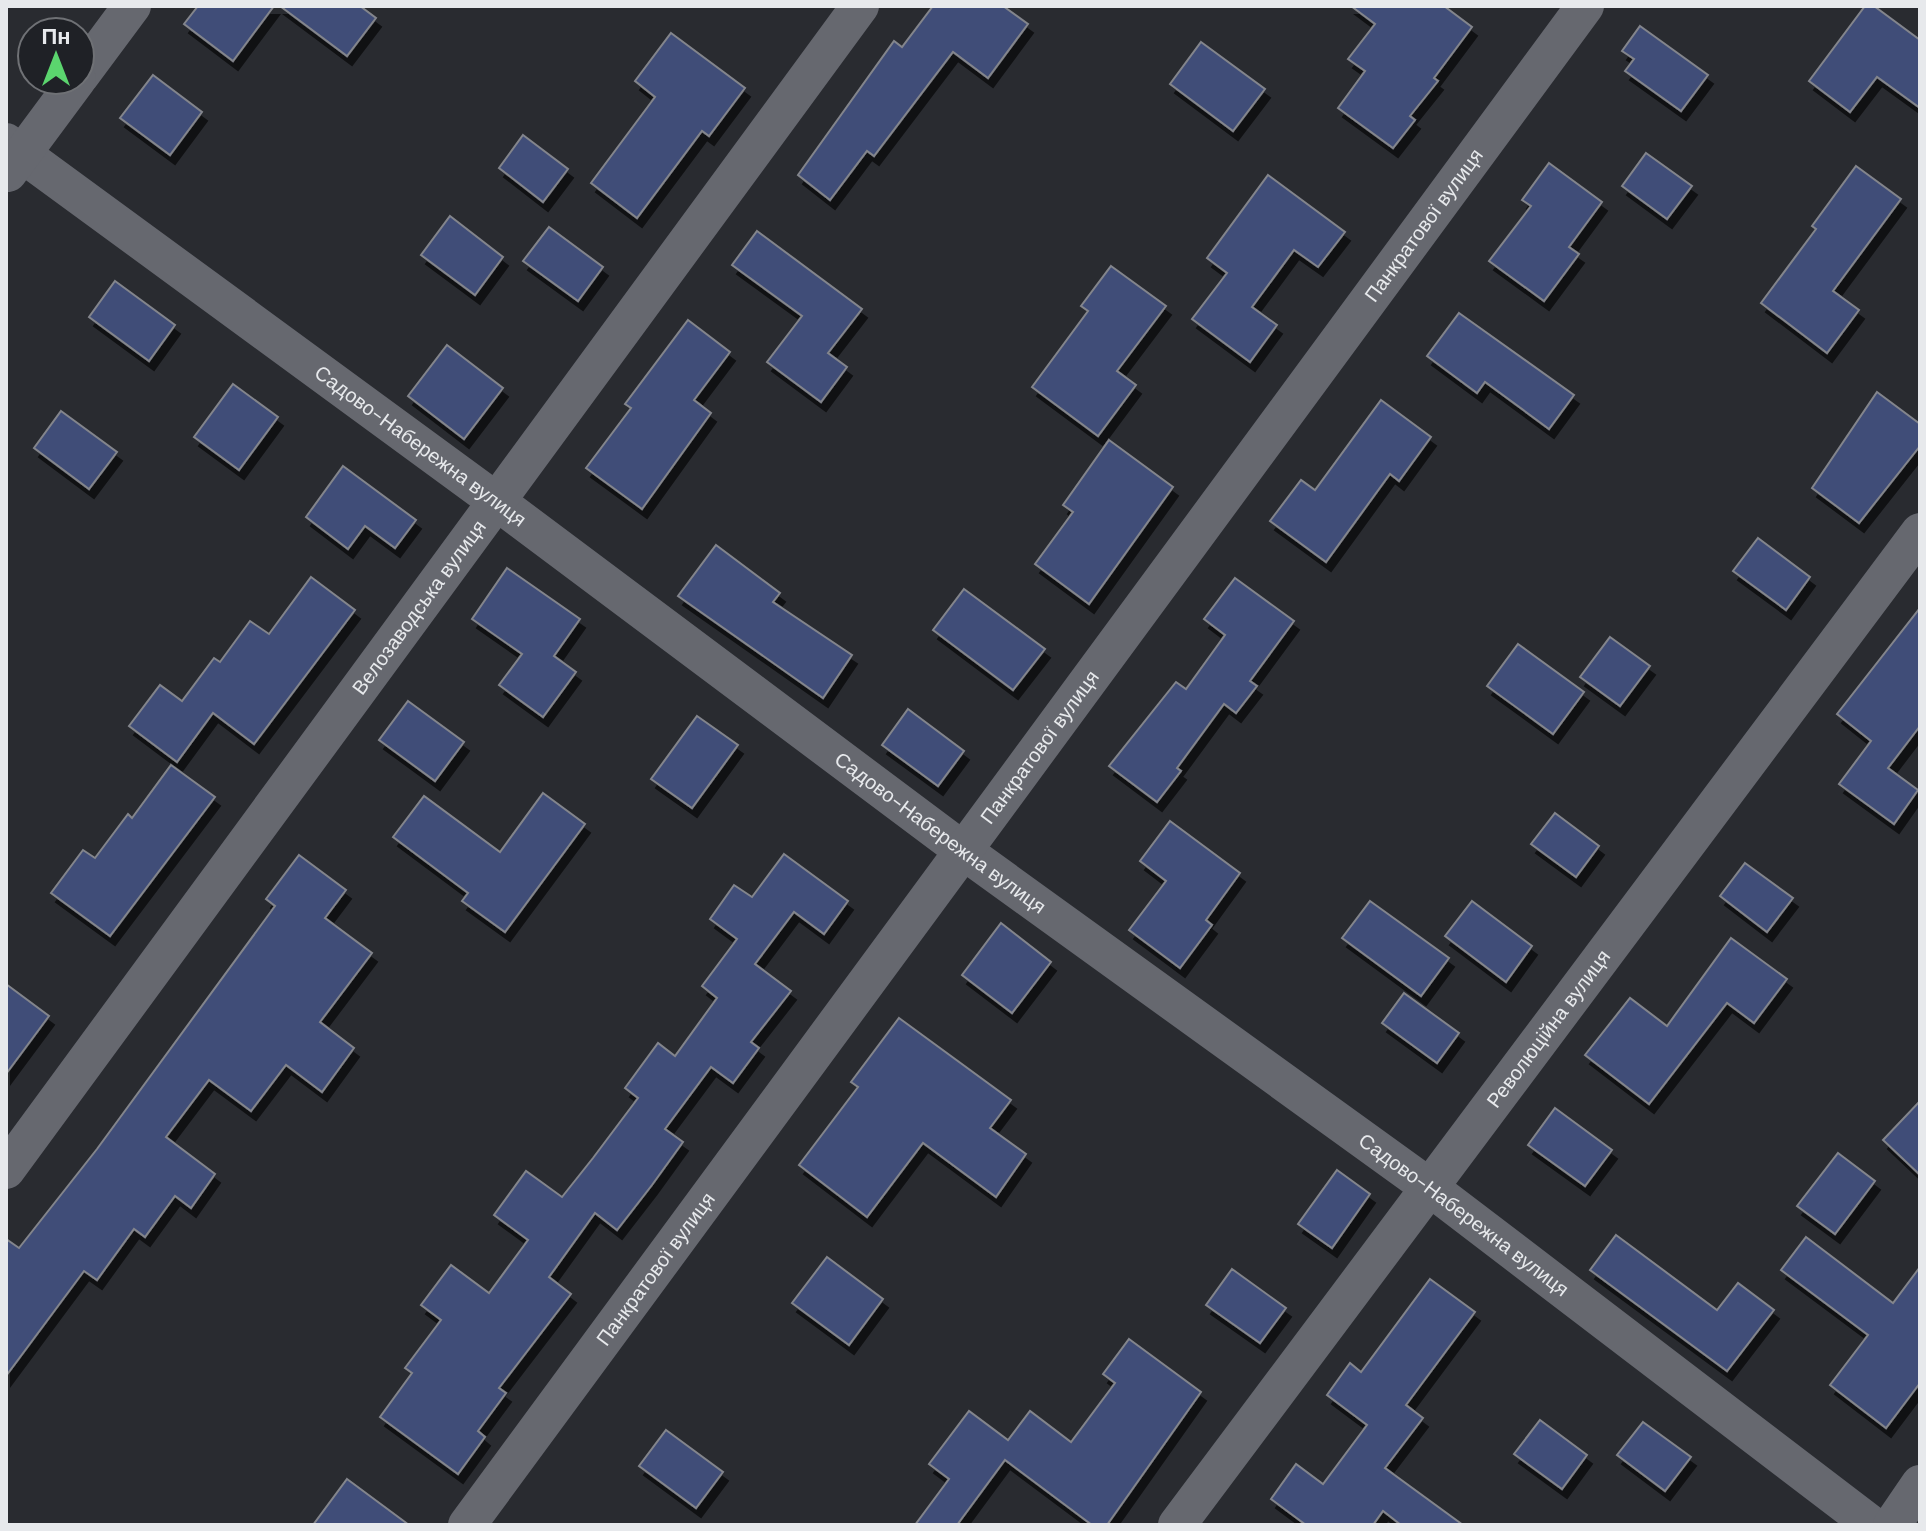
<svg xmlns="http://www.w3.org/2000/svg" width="1926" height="1531" viewBox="0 0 1926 1531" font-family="'DM Sans',sans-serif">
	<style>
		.building { fill: #414e78; stroke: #83858c; stroke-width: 2; filter: url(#shadow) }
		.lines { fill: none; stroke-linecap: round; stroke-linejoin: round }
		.street { stroke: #66686f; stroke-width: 38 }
		.labels { text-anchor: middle; stroke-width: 6; stroke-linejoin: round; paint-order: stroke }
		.street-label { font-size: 20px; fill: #e7e9ec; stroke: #1f2126 }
	</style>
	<defs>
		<filter id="shadow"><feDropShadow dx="5" dy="9" stdDeviation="0" flood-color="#0009"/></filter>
	</defs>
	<rect width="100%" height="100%" fill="#292b30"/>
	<g class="building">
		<path d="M 198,6 L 274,6 L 233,61 L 184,24 Z"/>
		<path d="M 280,6 L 360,6 L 376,18 L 347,56 Z"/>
		<path d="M 933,6 L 1003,6 L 1028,24 L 988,78 L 953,52 L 874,156 L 867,151 L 830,200 L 798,175 L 894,41 L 902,47 Z"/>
		<path d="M 1351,6 L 1444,6 L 1472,27 L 1434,78 L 1438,81 L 1410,116 L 1415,120 L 1393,148 L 1338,108 L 1365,71 L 1348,59 L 1375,24 Z"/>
		<path d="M 1865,6 L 1874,6 L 1920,40 L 1920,108 L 1877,77 L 1850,112 L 1809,81 Z"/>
		<path d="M 1640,26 L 1708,75 L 1681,111 L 1625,71 L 1634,59 L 1622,51 Z"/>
		<path d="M 671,33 L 745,88 L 709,136 L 702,131 L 637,218 L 591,183 L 655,97 L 635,81 Z"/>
		<path d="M 1201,42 L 1265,89 L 1233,131 L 1170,84 Z"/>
		<path d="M 153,75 L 202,112 L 170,155 L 120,118 Z"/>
		<path d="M 523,135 L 568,169 L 543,202 L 499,168 Z"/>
		<path d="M 1646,153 L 1692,186 L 1667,219 L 1622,186 Z"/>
		<path d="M 1549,163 L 1602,202 L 1569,247 L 1579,254 L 1544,301 L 1489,261 L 1531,206 L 1522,200 Z"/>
		<path d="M 1856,166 L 1901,199 L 1833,291 L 1859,310 L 1827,353 L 1761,303 L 1816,229 L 1812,226 Z"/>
		<path d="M 1268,175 L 1345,232 L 1318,267 L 1294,250 L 1252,307 L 1277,325 L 1250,362 L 1192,319 L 1227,273 L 1207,258 Z"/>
		<path d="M 450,216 L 503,257 L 475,295 L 421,255 Z"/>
		<path d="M 549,227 L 603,267 L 578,301 L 523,261 Z"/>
		<path d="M 757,231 L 862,309 L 828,353 L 847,367 L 821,402 L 767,362 L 802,316 L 732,265 Z"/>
		<path d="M 1111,266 L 1166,306 L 1117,371 L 1136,385 L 1098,436 L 1032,387 L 1088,311 L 1081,306 Z"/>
		<path d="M 115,281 L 175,325 L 149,361 L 89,317 Z"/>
		<path d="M 1459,313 L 1574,395 L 1549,429 L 1485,382 L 1477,393 L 1427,356 Z"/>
		<path d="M 688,320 L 730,352 L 694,400 L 711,413 L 642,509 L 586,468 L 631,408 L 625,404 Z"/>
		<path d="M 447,345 L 503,388 L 464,439 L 408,396 Z"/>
		<path d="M 233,384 L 278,417 L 239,470 L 194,437 Z"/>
		<path d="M 1877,392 L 1920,424 L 1920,446 L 1859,523 L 1812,488 Z"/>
		<path d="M 1381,400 L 1431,437 L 1399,481 L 1390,474 L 1326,562 L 1270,521 L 1301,480 L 1315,490 Z"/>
		<path d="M 61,411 L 117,452 L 89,489 L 34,448 Z"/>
		<path d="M 1109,440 L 1173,487 L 1089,604 L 1035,564 L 1073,512 L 1063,505 Z"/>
		<path d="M 343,466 L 416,520 L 395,548 L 365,526 L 348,549 L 306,517 Z"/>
		<path d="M 1758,538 L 1810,577 L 1786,610 L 1733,571 Z"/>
		<path d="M 716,545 L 780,593 L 773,602 L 852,655 L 823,698 L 678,596 Z"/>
		<path d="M 507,568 L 580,619 L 554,656 L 576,672 L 543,717 L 499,685 L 522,654 L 472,619 Z"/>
		<path d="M 311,577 L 355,610 L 254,744 L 213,713 L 177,762 L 129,726 L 160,685 L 182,701 L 214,658 L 220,662 L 250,621 L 269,634 Z"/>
		<path d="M 1235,578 L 1294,621 L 1250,681 L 1257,686 L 1236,713 L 1224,704 L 1177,768 L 1181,771 L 1157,802 L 1109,766 L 1176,682 L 1186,689 L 1225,635 L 1204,619 Z"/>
		<path d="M 964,589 L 1045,649 L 1013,690 L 933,630 Z"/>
		<path d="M 1920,608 L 1920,726 L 1888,768 L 1918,790 L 1894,824 L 1839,784 L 1871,741 L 1837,714 Z"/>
		<path d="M 1610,637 L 1650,666 L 1620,706 L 1580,677 Z"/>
		<path d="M 1518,644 L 1584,692 L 1553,734 L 1487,686 Z"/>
		<path d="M 408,701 L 464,742 L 435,781 L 379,740 Z"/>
		<path d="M 908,709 L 964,751 L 938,786 L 882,745 Z"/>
		<path d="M 697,716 L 738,745 L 692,808 L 651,779 Z"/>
		<path d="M 171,765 L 215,797 L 110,936 L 51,893 L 83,850 L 95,858 L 128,814 L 132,818 Z"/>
		<path d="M 543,793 L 585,824 L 505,932 L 462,901 L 468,893 L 393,837 L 424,796 L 500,852 Z"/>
		<path d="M 1555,813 L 1599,846 L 1576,877 L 1531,844 Z"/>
		<path d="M 1170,821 L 1240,873 L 1206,920 L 1212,925 L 1180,968 L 1129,930 L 1166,881 L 1140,861 Z"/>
		<path d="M 784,854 L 848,901 L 824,934 L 794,912 L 755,964 L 791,991 L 751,1042 L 759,1048 L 733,1083 L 711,1067 L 665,1129 L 683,1142 L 652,1185 L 617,1230 L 595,1213 L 549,1277 L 571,1294 L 499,1388 L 506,1393 L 478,1431 L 485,1437 L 458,1474 L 380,1417 L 412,1373 L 405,1368 L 441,1320 L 421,1305 L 451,1265 L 489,1293 L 528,1240 L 494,1215 L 526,1171 L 562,1197 L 593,1158 L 638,1098 L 625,1088 L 658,1043 L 675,1056 L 717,998 L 702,986 L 737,939 L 710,919 L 734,885 L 752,897 Z"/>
		<path d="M 299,855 L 346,890 L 325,918 L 372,953 L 320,1022 L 354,1048 L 322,1092 L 286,1065 L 251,1111 L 209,1080 L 166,1137 L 215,1174 L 191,1208 L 175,1196 L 145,1237 L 134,1229 L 97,1280 L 84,1271 L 6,1376 L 6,1239 L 19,1248 L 97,1149 L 275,906 L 266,899 Z"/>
		<path d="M 1745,863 L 1793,898 L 1767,932 L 1720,896 Z"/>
		<path d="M 1370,901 L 1449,958 L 1421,996 L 1342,938 Z"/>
		<path d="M 1472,901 L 1532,946 L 1506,982 L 1445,936 Z"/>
		<path d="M 1001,923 L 1051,962 L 1012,1013 L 962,975 Z"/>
		<path d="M 1731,938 L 1787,979 L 1754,1023 L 1727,1003 L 1649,1104 L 1585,1055 L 1630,998 L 1667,1026 Z"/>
		<path d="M 6,984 L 49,1016 L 6,1074 Z"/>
		<path d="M 1404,993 L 1459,1033 L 1437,1063 L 1382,1023 Z"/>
		<path d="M 899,1018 L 1011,1100 L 990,1128 L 1026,1154 L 996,1197 L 923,1143 L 867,1217 L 799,1165 L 858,1087 L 851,1082 Z"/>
		<path d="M 1920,1101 L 1920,1175 L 1883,1140 Z"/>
		<path d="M 1555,1108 L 1612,1150 L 1585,1186 L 1528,1145 Z"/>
		<path d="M 1838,1153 L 1875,1181 L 1835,1234 L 1797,1206 Z"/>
		<path d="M 1337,1170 L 1370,1194 L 1332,1248 L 1298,1224 Z"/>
		<path d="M 1616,1235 L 1717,1310 L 1738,1283 L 1774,1310 L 1727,1371 L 1590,1270 Z"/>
		<path d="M 1806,1237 L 1893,1303 L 1920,1267 L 1920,1383 L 1886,1428 L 1830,1385 L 1868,1335 L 1781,1270 Z"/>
		<path d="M 827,1257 L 883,1299 L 849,1345 L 792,1303 Z"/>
		<path d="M 1232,1269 L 1286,1308 L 1260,1343 L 1206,1305 Z"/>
		<path d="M 1430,1279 L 1475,1312 L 1406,1405 L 1423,1418 L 1385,1468 L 1463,1525 L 1401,1525 L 1383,1511 L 1373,1525 L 1306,1525 L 1271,1499 L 1296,1464 L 1323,1484 L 1367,1425 L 1327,1395 L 1350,1363 L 1361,1372 Z"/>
		<path d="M 1129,1339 L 1201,1392 L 1107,1525 L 1092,1525 L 1005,1460 L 957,1525 L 915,1525 L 949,1479 L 929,1464 L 969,1411 L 1008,1440 L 1030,1411 L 1071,1442 L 1115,1383 L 1103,1374 Z"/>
		<path d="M 1540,1420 L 1587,1455 L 1562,1489 L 1514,1454 Z"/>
		<path d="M 1643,1422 L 1691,1457 L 1665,1491 L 1617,1455 Z"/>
		<path d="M 666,1430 L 723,1472 L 696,1508 L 639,1466 Z"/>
		<path d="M 347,1479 L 409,1525 L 313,1525 Z"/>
	</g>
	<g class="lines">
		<g class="street">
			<path d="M 80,76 L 132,6"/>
			<path id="s1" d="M 6,142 L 496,501 L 965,852 L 1429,1187 L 1872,1525"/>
			<path d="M 8,173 L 77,80"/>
			<path id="s2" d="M 6,1170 L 860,6"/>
			<path id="s3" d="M 467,1525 L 1585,6"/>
			<path id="s4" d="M 1177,1525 L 1920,532"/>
			<path d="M 1892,1525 L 1920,1484"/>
		</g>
	</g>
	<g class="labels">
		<g class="street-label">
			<text dy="7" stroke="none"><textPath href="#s3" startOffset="1614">Панкратової вулиця</textPath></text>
			<text dy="7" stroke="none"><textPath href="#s1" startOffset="514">Садово-Набережна вулиця</textPath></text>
			<text dy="7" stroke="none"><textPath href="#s2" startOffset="698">Велозаводська вулиця</textPath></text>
			<text dy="7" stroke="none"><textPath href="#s3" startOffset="966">Панкратової вулиця</textPath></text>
			<text dy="7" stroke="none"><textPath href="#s1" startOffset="1162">Садово-Набережна вулиця</textPath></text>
			<text dy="7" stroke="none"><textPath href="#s4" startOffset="620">Революційна вулиця</textPath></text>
			<text dy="7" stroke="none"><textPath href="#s1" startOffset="1810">Садово-Набережна вулиця</textPath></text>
			<text dy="7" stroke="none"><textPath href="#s3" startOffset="318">Панкратової вулиця</textPath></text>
		</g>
	</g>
	<rect width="1926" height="1531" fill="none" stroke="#e7e9ec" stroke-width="16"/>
	<g transform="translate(56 56)"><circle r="38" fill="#1f2126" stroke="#6f7175" stroke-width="2"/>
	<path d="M0-6L14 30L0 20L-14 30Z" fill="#5bd56e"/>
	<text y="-12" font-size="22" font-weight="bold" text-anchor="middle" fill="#e7e9ec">Пн</text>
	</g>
</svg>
